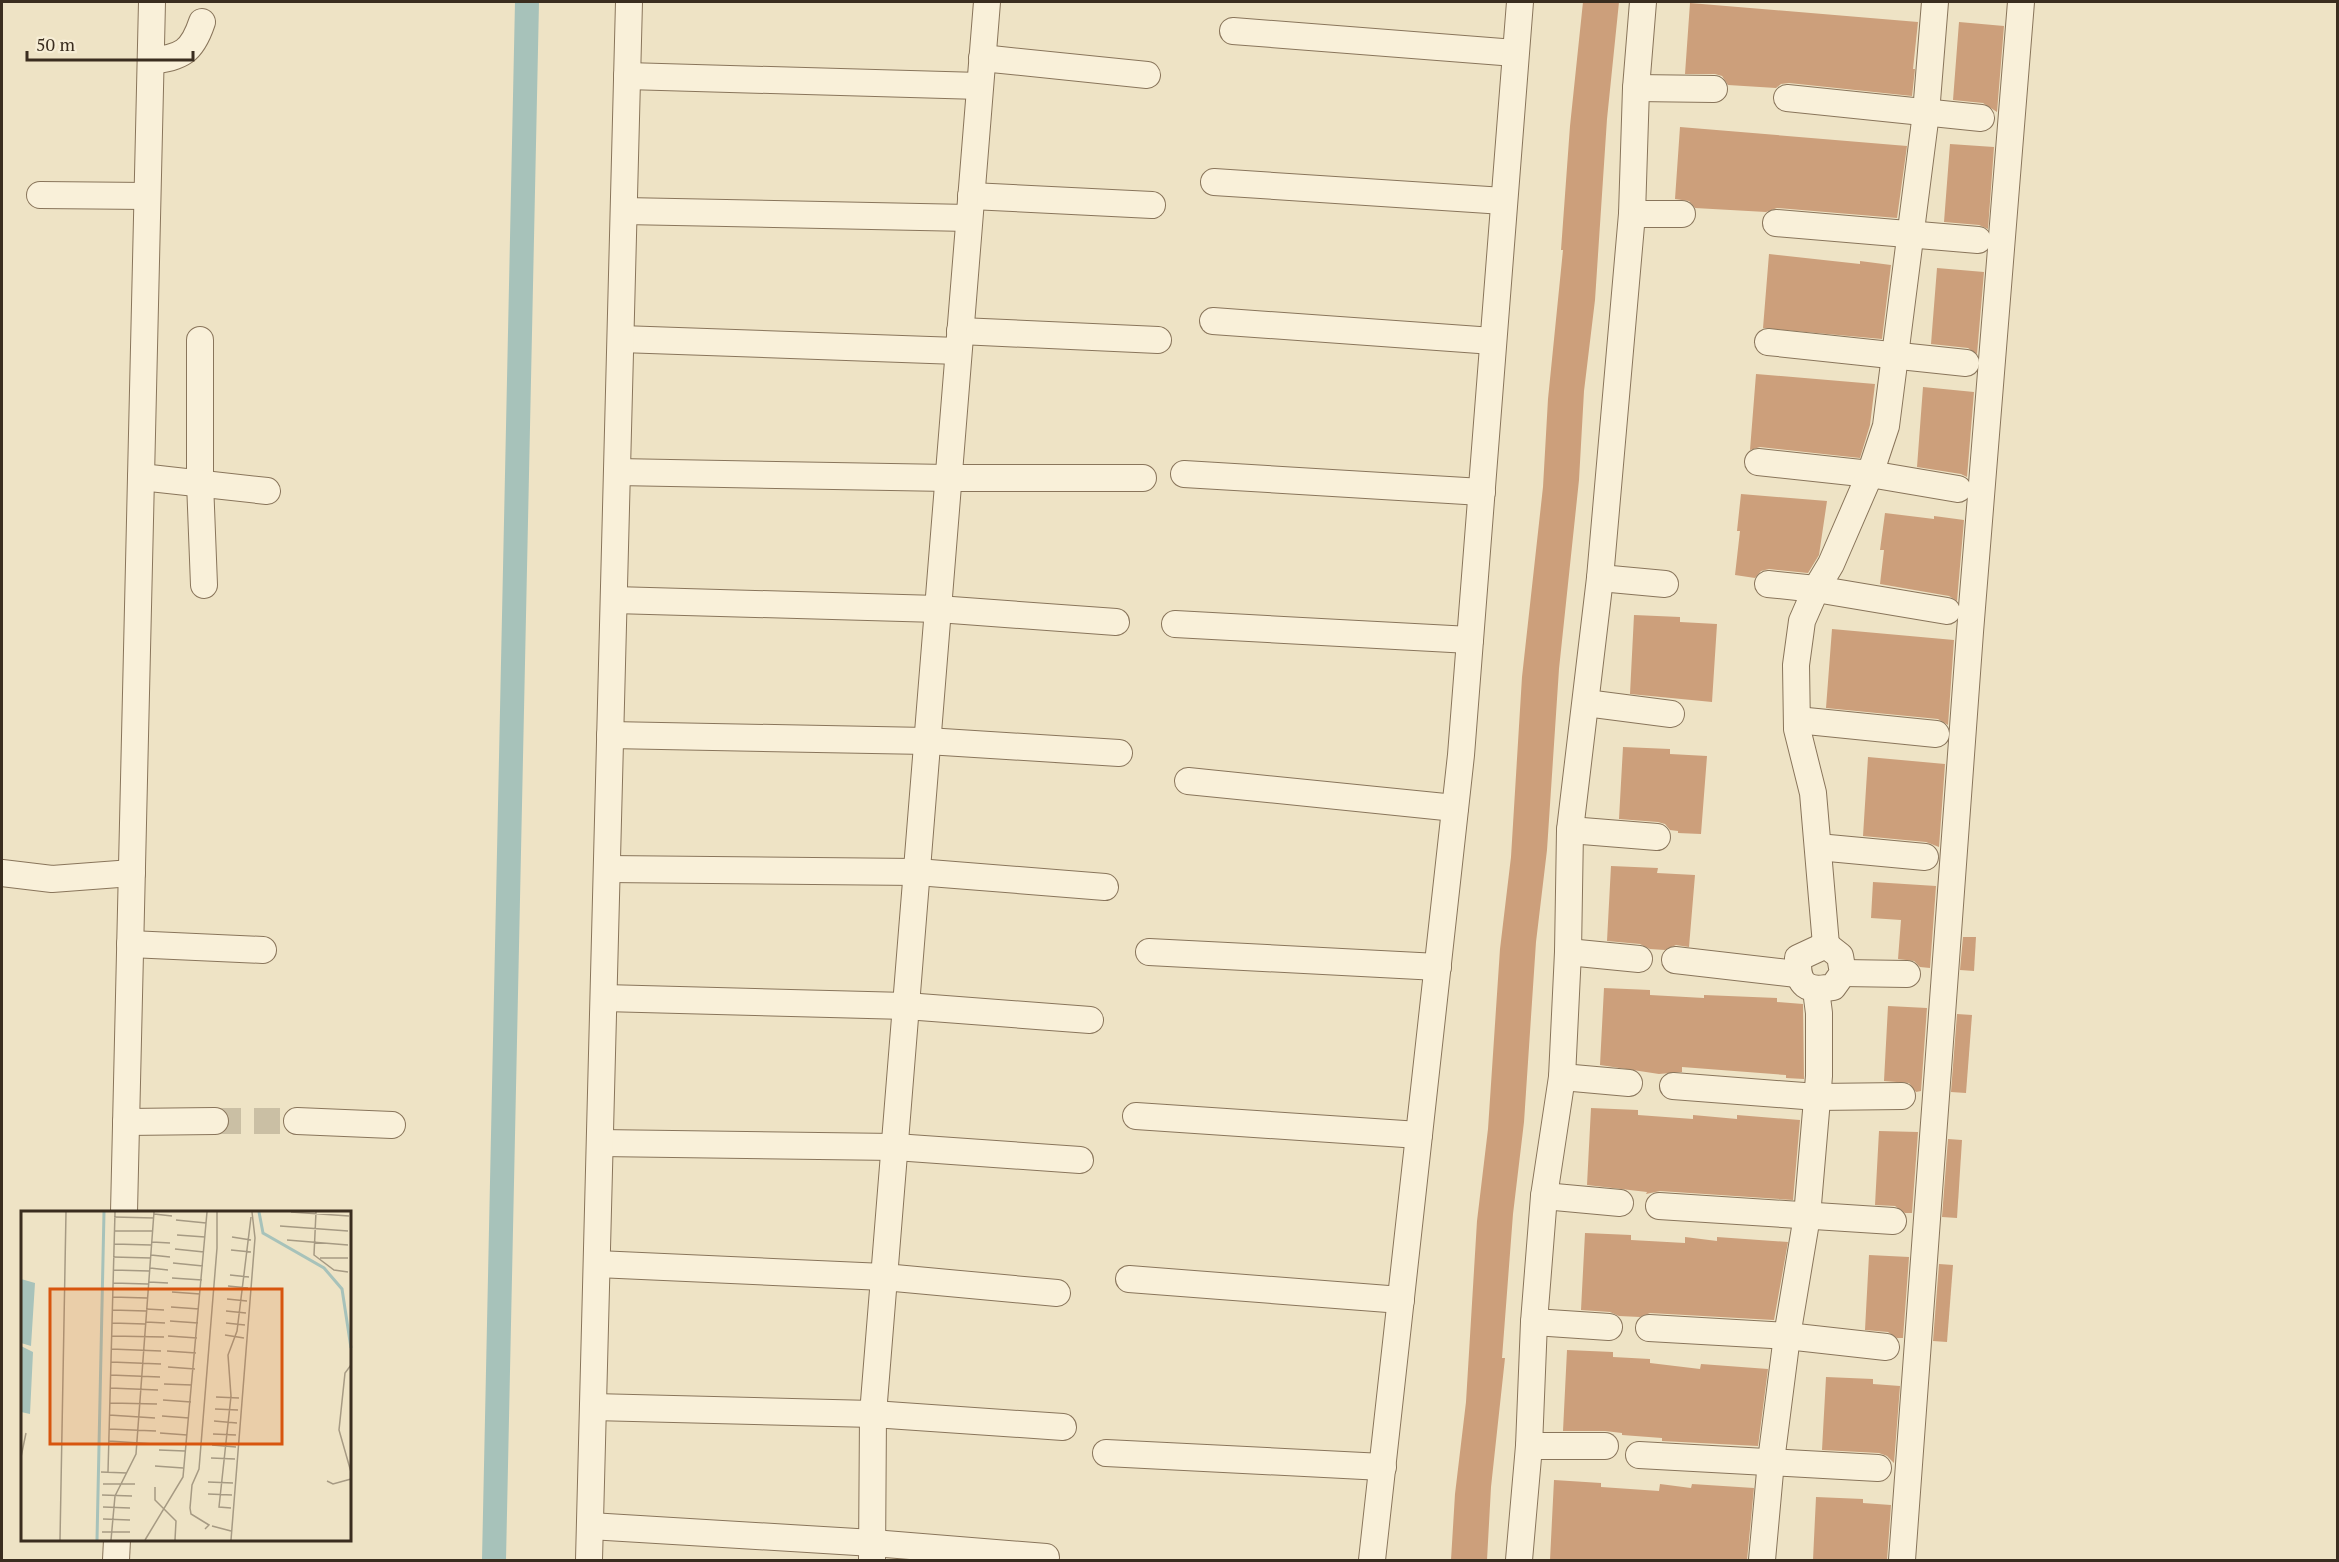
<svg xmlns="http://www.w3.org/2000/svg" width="2339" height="1562" viewBox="0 0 2339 1562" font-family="'PT Serif',serif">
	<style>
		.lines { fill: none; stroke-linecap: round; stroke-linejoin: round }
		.canal { stroke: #a7c2ba; stroke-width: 24 }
		.building { fill: #cc9f7b }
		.minor-tunnel { stroke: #cabfa4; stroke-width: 26; stroke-dasharray: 26 13; stroke-linecap: butt }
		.minor-casing { stroke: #89755b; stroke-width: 28 }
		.minor { stroke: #f9f0d9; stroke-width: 26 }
		.inset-river { fill: none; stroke: #a7c2ba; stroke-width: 3 }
		.inset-road { fill: none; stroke: #a69a83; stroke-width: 1.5 }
		.view { fill: #d7550e; fill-opacity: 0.15; stroke: #d7550e; stroke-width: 3 }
		.inset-edge { fill: none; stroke: #3a2d1f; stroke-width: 3 }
	</style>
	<rect width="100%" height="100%" fill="#eee3c5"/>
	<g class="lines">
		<path class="canal" d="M 494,1560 L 527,2"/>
	</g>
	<g class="building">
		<path d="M 1583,2 L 1619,2 L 1607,119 L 1595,300 L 1584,391 L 1579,480 L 1559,669 L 1547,850 L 1536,942 L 1524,1122 L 1513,1214 L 1502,1358 L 1505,1358 L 1491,1487 L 1487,1560 L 1451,1560 L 1455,1494 L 1466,1402 L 1477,1221 L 1488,1129 L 1500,949 L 1511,857 L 1522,677 L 1543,487 L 1548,399 L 1563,250 L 1561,250 L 1570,126 Z"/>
		<path d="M 1690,3 L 1918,22 L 1913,69 L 1915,69 L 1912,96 L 1789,83 L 1781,84 L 1776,88 L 1728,85 L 1722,76 L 1715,74 L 1685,74 Z"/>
		<path d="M 1959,22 L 2004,26 L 1997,112 L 1983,103 L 1953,100 Z"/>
		<path d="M 1680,127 L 1907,146 L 1897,218 L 1777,208 L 1766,212 L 1695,208 L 1689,201 L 1675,199 Z"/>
		<path d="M 1950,144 L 1994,147 L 1988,229 L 1979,225 L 1944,222 Z"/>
		<path d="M 1769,254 L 1860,264 L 1860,261 L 1891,265 L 1882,339 L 1763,328 Z"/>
		<path d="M 1937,268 L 1984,272 L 1977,354 L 1968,348 L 1931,344 Z"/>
		<path d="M 1756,374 L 1875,384 L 1870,425 L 1860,458 L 1760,447 L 1750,450 Z"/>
		<path d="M 1923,387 L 1974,392 L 1967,477 L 1961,474 L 1917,467 Z"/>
		<path d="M 1741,494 L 1827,501 L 1819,555 L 1808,573 L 1769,569 L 1761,571 L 1755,578 L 1735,575 L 1740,531 L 1737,531 Z"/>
		<path d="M 1885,513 L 1934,519 L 1934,516 L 1964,520 L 1957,601 L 1949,596 L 1880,584 L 1884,550 L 1880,550 Z"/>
		<path d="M 1634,615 L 1680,617 L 1680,622 L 1717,624 L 1712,702 L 1630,694 Z"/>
		<path d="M 1832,629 L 1954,640 L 1948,725 L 1938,719 L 1826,708 Z"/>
		<path d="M 1623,747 L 1670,749 L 1670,754 L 1707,756 L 1701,834 L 1678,833 L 1678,831 L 1670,830 L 1665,824 L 1658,822 L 1619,819 Z"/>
		<path d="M 1868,757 L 1945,764 L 1939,847 L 1926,842 L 1863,836 Z"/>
		<path d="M 1611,866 L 1658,868 L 1657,873 L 1695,875 L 1689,947 L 1676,945 L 1665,950 L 1650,949 L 1640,944 L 1607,941 Z"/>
		<path d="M 1873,882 L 1936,886 L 1930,968 L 1920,967 L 1914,961 L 1898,959 L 1901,920 L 1871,918 Z"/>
		<path d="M 1963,937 L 1976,937 L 1974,971 L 1960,970 Z"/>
		<path d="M 1604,988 L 1650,990 L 1650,995 L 1704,998 L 1704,995 L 1777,998 L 1777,1002 L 1803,1004 L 1804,1079 L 1786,1078 L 1786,1075 L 1682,1067 L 1682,1072 L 1659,1074 L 1600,1065 Z"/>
		<path d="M 1888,1006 L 1927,1008 L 1921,1091 L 1916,1092 L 1909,1083 L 1884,1081 Z"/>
		<path d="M 1957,1014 L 1972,1015 L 1966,1093 L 1951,1092 Z"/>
		<path d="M 1591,1108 L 1638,1110 L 1638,1115 L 1693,1119 L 1693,1115 L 1737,1119 L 1737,1115 L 1800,1120 L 1793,1200 L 1660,1191 L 1646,1194 L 1647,1192 L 1587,1185 Z"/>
		<path d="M 1879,1131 L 1918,1132 L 1912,1213 L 1905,1213 L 1895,1206 L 1875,1205 Z"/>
		<path d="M 1948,1139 L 1962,1140 L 1957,1218 L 1942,1217 Z"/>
		<path d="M 1585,1233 L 1631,1235 L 1631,1240 L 1685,1243 L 1685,1237 L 1717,1241 L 1717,1237 L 1788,1242 L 1774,1320 L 1650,1313 L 1640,1317 L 1619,1316 L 1610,1312 L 1581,1310 Z"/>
		<path d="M 1869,1255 L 1909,1257 L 1903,1338 L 1897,1338 L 1888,1332 L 1865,1330 Z"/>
		<path d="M 1939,1264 L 1953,1265 L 1947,1342 L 1933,1341 Z"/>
		<path d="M 1567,1350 L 1613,1352 L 1613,1357 L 1650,1359 L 1650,1363 L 1700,1369 L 1701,1364 L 1768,1369 L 1758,1446 L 1662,1441 L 1662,1438 L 1622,1435 L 1622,1433 L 1605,1431 L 1563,1431 Z"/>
		<path d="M 1826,1377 L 1873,1379 L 1873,1384 L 1900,1386 L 1894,1463 L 1887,1456 L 1879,1453 L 1822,1450 Z"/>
		<path d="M 1554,1480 L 1601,1483 L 1601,1487 L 1659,1491 L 1660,1484 L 1691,1488 L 1692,1484 L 1754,1488 L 1747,1560 L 1550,1560 Z"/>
		<path d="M 1816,1497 L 1863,1499 L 1863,1503 L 1891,1505 L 1887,1560 L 1813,1560 Z"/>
	</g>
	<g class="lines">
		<path class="minor-tunnel" d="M 215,1121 L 297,1121"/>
		<defs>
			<g id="minor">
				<path d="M 1233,31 L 1515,53"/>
				<path d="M 982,58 L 1147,75"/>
				<path d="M 151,61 C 182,57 192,52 202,22"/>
				<path d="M 627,76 L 980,86"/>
				<path d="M 1636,88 L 1714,89"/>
				<path d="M 1787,98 L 1981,118"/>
				<path d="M 1214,182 L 1504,201"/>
				<path d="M 40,195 L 147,196"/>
				<path d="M 971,196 L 1152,205"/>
				<path d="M 624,211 L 969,218"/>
				<path d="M 1632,214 L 1682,214"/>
				<path d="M 1776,223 L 1978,240"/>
				<path d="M 1213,321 L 1493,341"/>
				<path d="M 960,331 L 1158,340"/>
				<path d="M 621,339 L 958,351"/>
				<path d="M 200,340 L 200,482 L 204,585"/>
				<path d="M 1768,342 L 1966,363"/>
				<path d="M 1758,462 L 1870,474 L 1958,489"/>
				<path d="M 617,472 L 948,478 L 1143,478"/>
				<path d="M 1184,474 L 1482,492"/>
				<path d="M 141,477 L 267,491"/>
				<path d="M 1600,578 L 1665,584"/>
				<path d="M 1768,584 L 1816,589 L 1947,611"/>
				<path d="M 614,600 L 938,609 L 1116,622"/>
				<path d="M 1175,624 L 1470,640"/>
				<path d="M 1586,703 L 1671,714"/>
				<path d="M 1797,720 L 1936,734"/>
				<path d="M 610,735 L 927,741 L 1119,753"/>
				<path d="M 1188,781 L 1455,808"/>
				<path d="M 1570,830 L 1657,837"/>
				<path d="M 1818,847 L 1925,857"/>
				<path d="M 607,869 L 917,872 L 1105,887"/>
				<path d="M 2,873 L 52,879 L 132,873"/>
				<path d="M 130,944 L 263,950"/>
				<path d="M 1826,945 L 1813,793 L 1797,729 L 1796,665 L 1802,621 L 1816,589 L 1831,564 L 1870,474 L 1886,426 L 1926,113 L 1935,2"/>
				<path d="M 1826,945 L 1840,956 L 1843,973 L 1833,987 C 1807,992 1797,986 1798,958 Z"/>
				<path d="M 1149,952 L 1438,967"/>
				<path d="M 1568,952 L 1639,959"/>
				<path d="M 1675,960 L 1797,974"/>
				<path d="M 1843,973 L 1907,974"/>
				<path d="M 604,998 L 906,1006 L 1090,1020"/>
				<path d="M 1562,1077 L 1629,1083"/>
				<path d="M 1673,1086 L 1817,1097 L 1902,1096"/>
				<path d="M 1136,1116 L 1419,1135"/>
				<path d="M 297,1121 L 392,1125"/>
				<path d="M 126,1122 L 215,1121"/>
				<path d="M 600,1143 L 895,1147 L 1080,1160"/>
				<path d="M 1544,1196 L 1620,1203"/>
				<path d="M 1659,1206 L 1893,1221"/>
				<path d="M 124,1212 L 152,2"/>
				<path d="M 597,1264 L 884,1277 L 1057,1293"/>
				<path d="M 1129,1279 L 1401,1300"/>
				<path d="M 1534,1322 L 1609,1327"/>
				<path d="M 1649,1328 L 1787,1336 L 1886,1347"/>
				<path d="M 593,1407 L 873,1414 L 1063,1427"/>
				<path d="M 1529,1446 L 1605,1446"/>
				<path d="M 1106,1453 L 1383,1467"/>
				<path d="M 1639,1455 L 1878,1468"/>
				<path d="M 590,1526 L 873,1543 L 1046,1557"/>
				<path d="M 116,1560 L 117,1540"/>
				<path d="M 589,1560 L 629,2"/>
				<path d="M 872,1560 L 873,1414 L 987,2"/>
				<path d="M 1372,1560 L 1461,755 L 1520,2"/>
				<path d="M 1519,1560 L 1529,1446 L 1534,1322 L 1544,1196 L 1562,1077 L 1568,952 L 1570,830 L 1600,578 L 1632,214 L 1636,88 L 1643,2"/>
				<path d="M 1762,1560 L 1771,1461 L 1787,1336 L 1807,1216 L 1819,1076 L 1819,1013 L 1816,990"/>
				<path d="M 1902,1560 L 1970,632 L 2021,2"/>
			</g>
		</defs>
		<use href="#minor" class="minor-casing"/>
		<use href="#minor" class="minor"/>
	</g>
	<g transform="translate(21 1211)">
		<rect width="330" height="330" fill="#eee3c5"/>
		<path d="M 0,68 L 14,72 L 10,135 L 0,132 ZM 0,135 L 12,141 L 9,203 L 0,201 Z" fill="#a7c2ba"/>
		<path class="inset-river" d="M 238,1 L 242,22 L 303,57 L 321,78 L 330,137M 76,329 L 83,1"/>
		<path class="inset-road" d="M 270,1 L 328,5M 295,1 L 293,44 L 313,59 L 327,61M 133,3 L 151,5M 93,6 L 133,7M 155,9 L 185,12M 259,15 L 327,20M 93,20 L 132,20M 156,24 L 184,26M 211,26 L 230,29M 266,29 L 327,34M 131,31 L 149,32M 93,33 L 130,34M 154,38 L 183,41M 210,39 L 230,41M 130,44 L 149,46M 92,46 L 130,47M 299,47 L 327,47M 152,52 L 182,55M 129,57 L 147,59M 92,59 L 128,60M 209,64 L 228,66M 151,67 L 181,69M 128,71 L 147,72M 92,72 L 127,73M 207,75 L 227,77M 151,81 L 179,83M 91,86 L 126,87M 206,88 L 226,90M 150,96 L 178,98M 125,98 L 143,99M 91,99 L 125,100M 205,100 L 225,102M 149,110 L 177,112M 125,111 L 144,112M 91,112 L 124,113M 205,112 L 224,114M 204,124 L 223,127M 90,125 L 143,126M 147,125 L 176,127M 90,138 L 140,140M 146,140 L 175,142M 90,151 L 140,153M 330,154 L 324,162 L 318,219 L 330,261M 147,156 L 174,158M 89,164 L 139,166M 143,173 L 171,174M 89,177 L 137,179M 195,186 L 218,187M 142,189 L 170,191M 89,192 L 136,193M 194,198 L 217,199M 88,204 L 134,207M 141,205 L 168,207M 193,210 L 216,212M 88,218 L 135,220M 139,222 L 166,224M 192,223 L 215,224M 88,230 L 133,233M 191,234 L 215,236M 138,239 L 164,240M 0,246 L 5,222M 190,247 L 214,248M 134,255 L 162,257M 80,261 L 106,262M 87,261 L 94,1M 306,270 L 312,273 L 330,268M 187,271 L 212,272M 82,273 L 114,273M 134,276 L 134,289 L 155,310 L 154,329M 187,283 L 211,284M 81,284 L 111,285M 82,296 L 109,297M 210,297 L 198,296 L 210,185 L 207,144 L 216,120 L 230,6M 82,308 L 109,309M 191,315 L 210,320M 184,318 L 188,314 L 170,303 L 169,297 L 171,274 L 178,258 L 196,37 L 196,1M 81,321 L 109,321M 39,329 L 45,1M 90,329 L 94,285 L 115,243 L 133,1M 124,329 L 162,266 L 186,1M 210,329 L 234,27 L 231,1"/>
		<path class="view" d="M 29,78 L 261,78 L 261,233 L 29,233 Z"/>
		<rect width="330" height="330" class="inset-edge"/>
	</g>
	<rect width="2339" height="1562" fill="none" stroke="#3a2d1f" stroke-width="6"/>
	<path d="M27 51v9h166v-9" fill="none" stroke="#3a2d1f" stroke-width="3"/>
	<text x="36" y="51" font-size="18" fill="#3a2d1f" stroke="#f6edd5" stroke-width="4.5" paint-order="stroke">50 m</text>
</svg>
